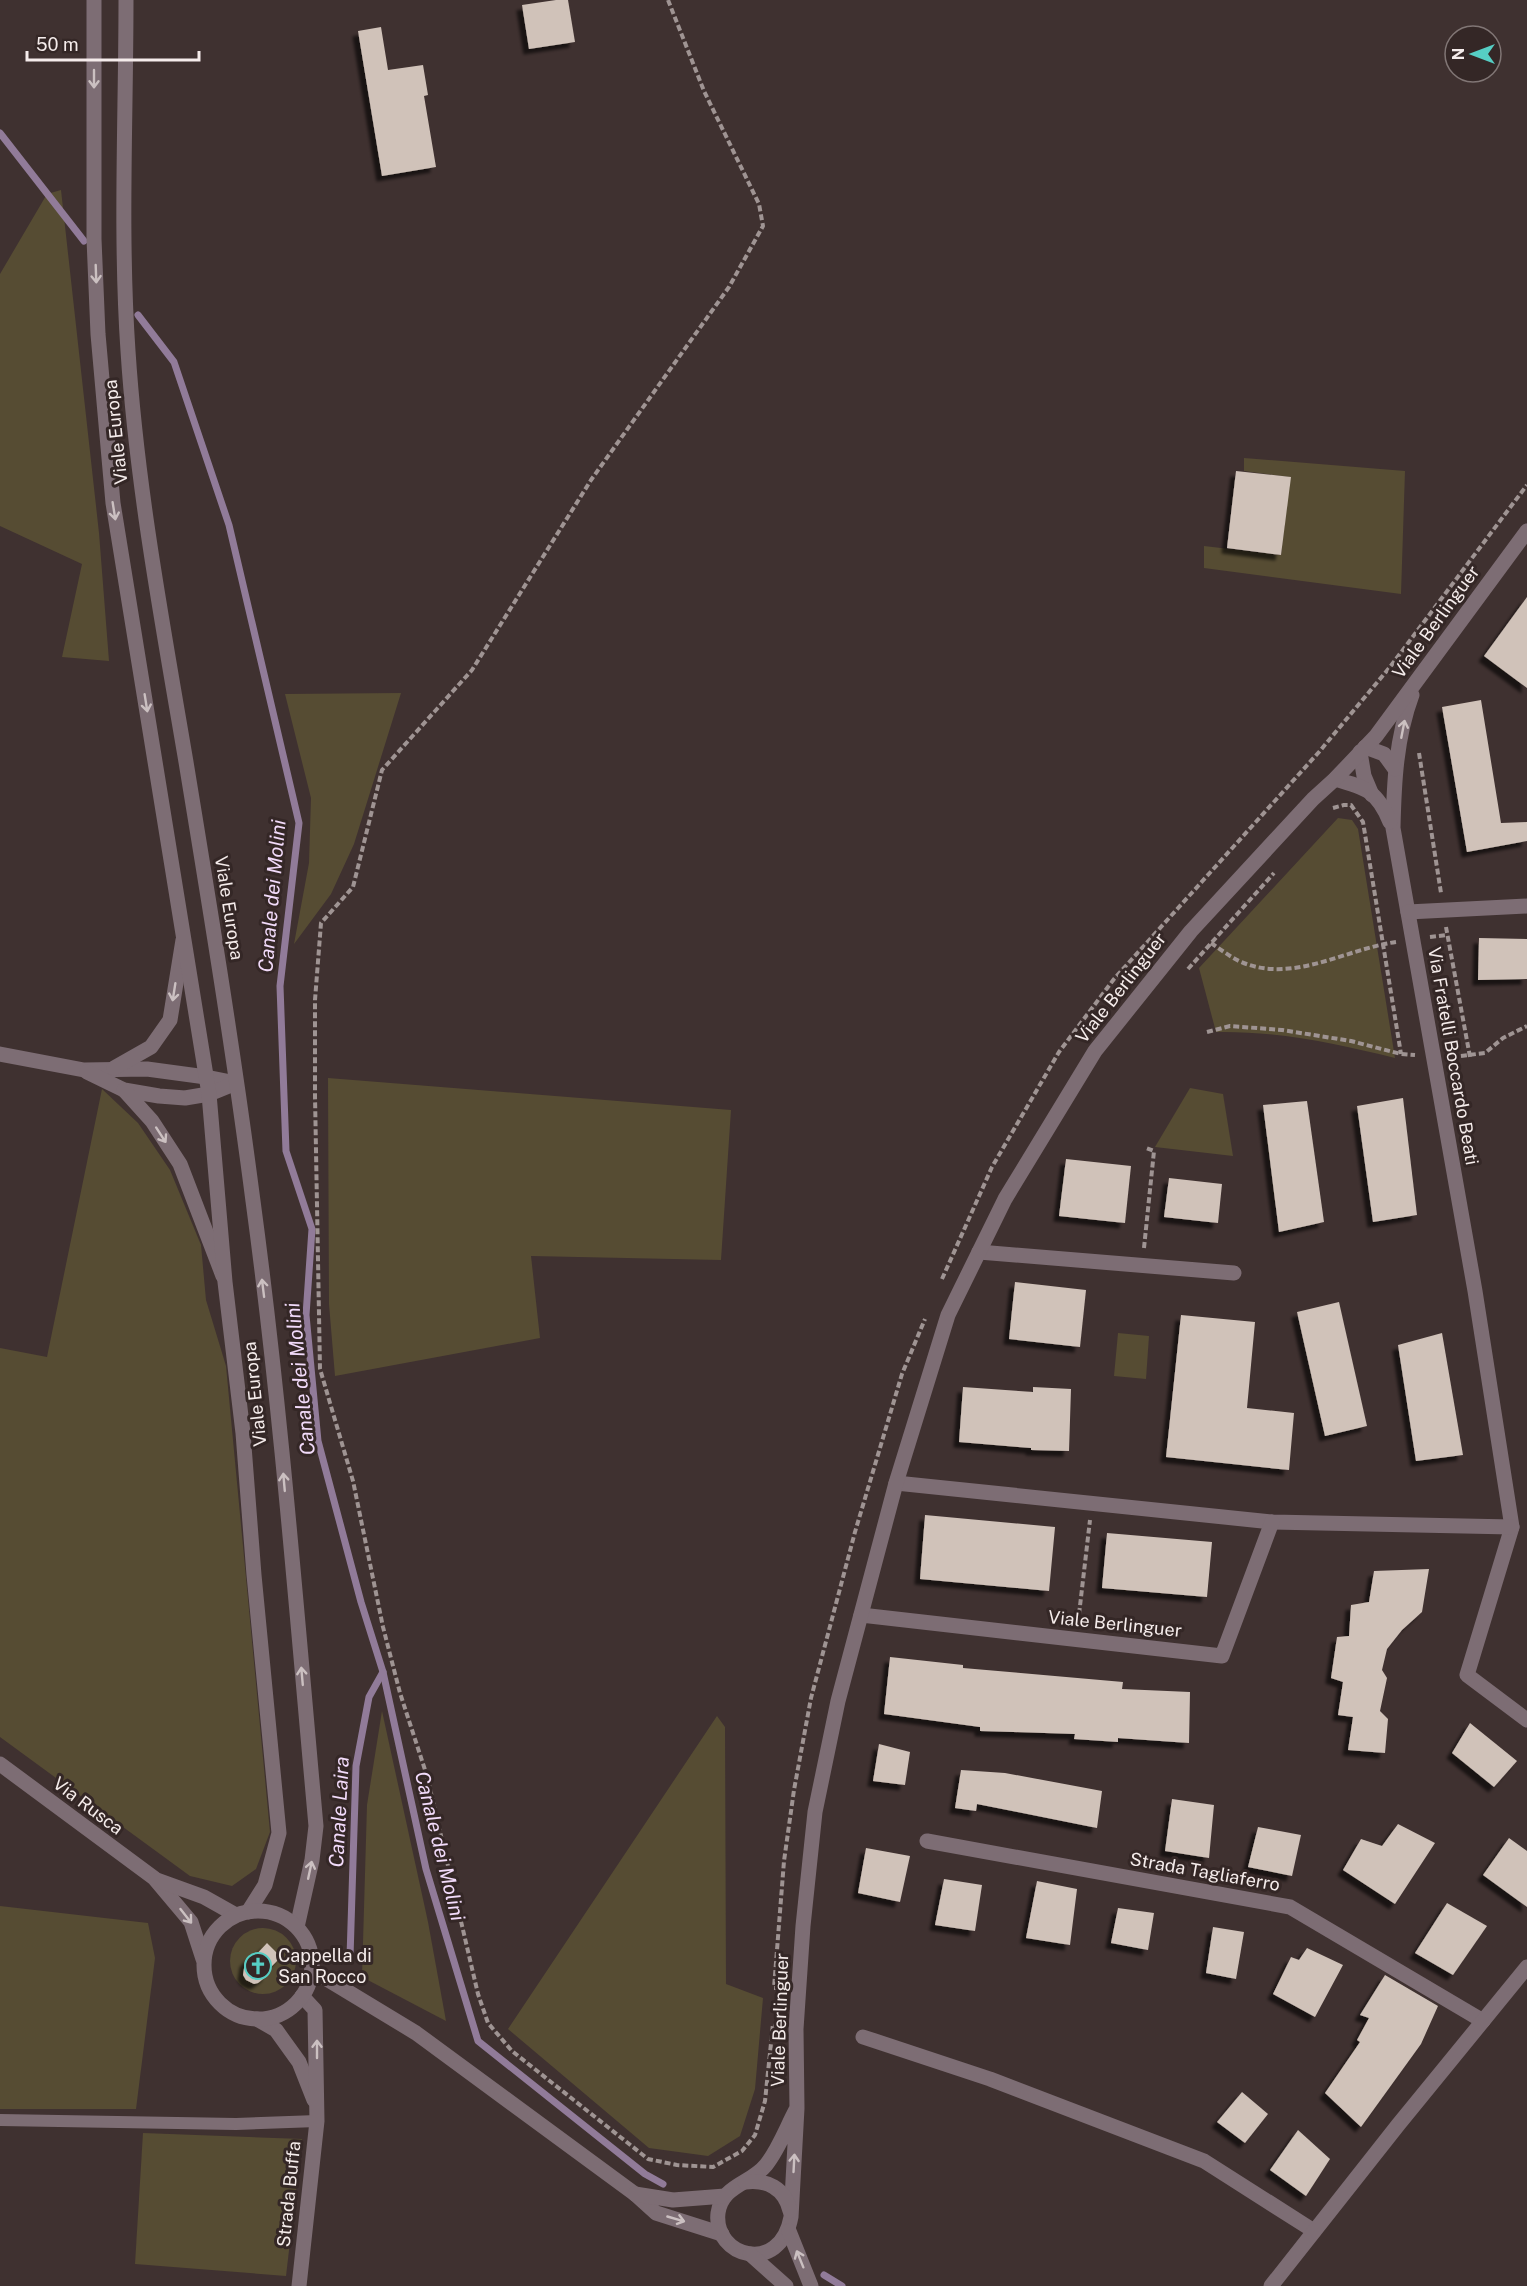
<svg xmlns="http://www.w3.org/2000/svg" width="1527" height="2286" viewBox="0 0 1527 2286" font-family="'Public Sans',sans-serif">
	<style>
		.green { fill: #564c33 }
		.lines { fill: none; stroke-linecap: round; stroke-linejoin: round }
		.stream { stroke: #917b99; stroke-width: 7 }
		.building { fill: #d0c2b9; filter: url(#shadow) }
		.path { stroke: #9f9493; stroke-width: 4; stroke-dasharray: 6 3; stroke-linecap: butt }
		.service { stroke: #7d6d74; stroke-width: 12 }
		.minor { stroke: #7d6d74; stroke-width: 15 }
		.tertiary { stroke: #7d6d74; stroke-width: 15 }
		.oneway { stroke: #cbc0c1 }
		.labels { text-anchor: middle; stroke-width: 6; stroke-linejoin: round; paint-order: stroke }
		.street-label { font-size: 18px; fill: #f5eceb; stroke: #342726 }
		.poi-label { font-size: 18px; fill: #f5eceb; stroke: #342726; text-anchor: start }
		.water-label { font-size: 20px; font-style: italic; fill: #f2dbfa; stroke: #342726 }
	</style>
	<defs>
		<filter id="shadow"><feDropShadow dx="-5.5" dy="5.5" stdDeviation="1.5" flood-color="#0009"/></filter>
	</defs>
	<rect width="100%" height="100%" fill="#3f3130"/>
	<g class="green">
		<path d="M 61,190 L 99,533 L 109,661 L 62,657 L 82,564 L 0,526 L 0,274 L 47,194 Z"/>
		<path d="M 1244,458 L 1405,471 L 1401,594 L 1204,568 L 1204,546 L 1281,555 L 1290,477 L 1244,471 Z"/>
		<path d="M 401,693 L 354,844 L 331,894 L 294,944 L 309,863 L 311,798 L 285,694 Z"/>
		<path d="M 1338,818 L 1352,820 L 1358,829 L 1395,1058 C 1334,1043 1279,1031 1216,1032 L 1199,968 Z"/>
		<path d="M 328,1078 L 731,1110 L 721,1260 L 531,1256 L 540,1338 L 335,1376 L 329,1304 Z"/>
		<path d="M 1190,1088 L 1223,1094 L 1233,1156 L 1155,1147 Z"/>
		<path d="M 102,1089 L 138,1123 L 170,1170 L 201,1245 L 206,1300 L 226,1366 L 270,1832 L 256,1869 L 232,1886 L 190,1876 L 0,1737 L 0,1348 L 47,1357 Z"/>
		<path d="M 1118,1333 L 1149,1336 L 1146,1379 L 1114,1376 Z"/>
		<path d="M 382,1711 L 428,1922 L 446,2021 L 362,1977 L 367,1805 Z"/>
		<path d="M 717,1716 L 725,1727 L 726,1984 L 763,1998 L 755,2089 L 740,2136 L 708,2156 L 649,2148 L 508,2029 Z"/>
		<path d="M 0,1906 L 148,1923 L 155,1958 L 136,2109 L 0,2109 Z"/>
		<circle cx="263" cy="1961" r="33"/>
		<path d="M 143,2133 L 302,2139 L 286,2276 L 135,2264 Z"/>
	</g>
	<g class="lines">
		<g class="stream">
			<path d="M 0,133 L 84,241"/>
			<path d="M 138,315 L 174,362 L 229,525 L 299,823 L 280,986 L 286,1151 L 312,1229 L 306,1315 L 318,1441 L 361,1602 L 383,1672 L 426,1869 L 478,2041 L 645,2174 L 663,2184"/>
			<path d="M 350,1957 L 356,1766 L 369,1697 L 383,1672"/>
			<path d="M 824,2275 L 842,2286"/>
		</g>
	</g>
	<g class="building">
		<path d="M 556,0 L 568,0 L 575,42 L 529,49 L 522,5 Z"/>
		<path d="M 381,27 L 388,70 L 423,65 L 428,95 L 424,96 L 436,167 L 382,176 L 358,31 Z"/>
		<path d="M 1236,471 L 1291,477 L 1281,555 L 1227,548 Z"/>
		<path d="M 1527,597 L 1527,688 L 1484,656 Z"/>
		<path d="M 1481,700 L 1501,823 L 1527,822 L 1527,841 L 1467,852 L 1442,707 Z"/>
		<path d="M 1479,938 L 1527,939 L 1527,979 L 1478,980 Z"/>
		<path d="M 1403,1098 L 1417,1215 L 1373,1222 L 1357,1106 Z"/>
		<path d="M 1307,1101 L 1324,1222 L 1279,1232 L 1263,1105 Z"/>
		<path d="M 1066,1159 L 1131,1166 L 1125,1223 L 1059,1216 Z"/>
		<path d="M 1169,1178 L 1222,1184 L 1218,1223 L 1164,1217 Z"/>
		<path d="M 1015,1282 L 1086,1290 L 1080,1347 L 1009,1339 Z"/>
		<path d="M 1339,1302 L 1367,1426 L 1325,1436 L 1297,1312 Z"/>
		<path d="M 1181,1315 L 1255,1322 L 1247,1408 L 1294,1413 L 1289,1470 L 1166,1457 Z"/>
		<path d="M 1442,1333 L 1463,1455 L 1416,1461 L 1398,1345 Z"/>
		<path d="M 963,1387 L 1033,1392 L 1033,1387 L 1071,1389 L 1069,1451 L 1031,1450 L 1031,1448 L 959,1442 Z"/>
		<path d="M 925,1515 L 1055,1527 L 1049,1591 L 920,1579 Z"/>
		<path d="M 1107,1533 L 1212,1542 L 1207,1597 L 1102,1588 Z"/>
		<path d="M 1429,1569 L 1422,1612 L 1402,1630 L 1387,1649 L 1382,1670 L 1387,1678 L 1380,1711 L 1388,1719 L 1385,1753 L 1348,1750 L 1353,1717 L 1338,1715 L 1343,1682 L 1331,1678 L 1337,1637 L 1349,1636 L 1351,1605 L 1369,1602 L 1374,1571 Z"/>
		<path d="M 890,1657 L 963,1665 L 963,1668 L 1123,1682 L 1122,1689 L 1190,1692 L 1189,1743 L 1118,1738 L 1118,1742 L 1074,1739 L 1075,1734 L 980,1731 L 980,1727 L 884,1714 Z"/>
		<path d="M 1470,1723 L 1517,1761 L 1494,1787 L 1452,1753 Z"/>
		<path d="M 879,1744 L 910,1752 L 905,1785 L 873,1781 Z"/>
		<path d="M 961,1770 L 1005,1773 L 1102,1791 L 1097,1828 L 977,1804 L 976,1811 L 955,1808 Z"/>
		<path d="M 1172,1799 L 1214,1805 L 1209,1858 L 1165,1851 Z"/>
		<path d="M 1398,1824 L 1435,1843 L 1395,1904 L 1343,1870 L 1361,1839 L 1382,1846 Z"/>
		<path d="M 1258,1827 L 1301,1835 L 1292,1876 L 1248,1867 Z"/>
		<path d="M 1509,1838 L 1527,1851 L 1527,1907 L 1483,1875 Z"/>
		<path d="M 866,1848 L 910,1856 L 900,1902 L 858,1893 Z"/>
		<path d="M 944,1879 L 982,1885 L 975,1931 L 935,1925 Z"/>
		<path d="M 1037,1881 L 1077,1889 L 1070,1945 L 1026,1938 Z"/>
		<path d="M 1447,1903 L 1487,1926 L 1453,1975 L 1415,1953 Z"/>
		<path d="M 1118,1908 L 1154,1913 L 1148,1950 L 1111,1943 Z"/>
		<path d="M 1213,1927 L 1244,1932 L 1236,1979 L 1206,1973 Z"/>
		<path d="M 267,1943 L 281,1957 L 268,1970 L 267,1976 L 258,1983 L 254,1984 L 246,1980 L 243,1975 L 245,1962 L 250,1956 L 255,1956 Z"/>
		<path d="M 1307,1948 L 1343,1965 L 1315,2017 L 1273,1994 L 1291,1957 L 1299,1960 Z"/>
		<path d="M 1385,1975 L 1438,2006 L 1421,2044 L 1361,2127 L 1325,2093 L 1360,2042 L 1357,2040 L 1369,2018 L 1360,2015 Z"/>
		<path d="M 1242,2092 L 1268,2114 L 1245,2143 L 1217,2122 Z"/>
		<path d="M 1298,2130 L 1330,2159 L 1306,2196 L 1270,2170 Z"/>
	</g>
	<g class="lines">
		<g class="path">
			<path d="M 668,0 L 704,91 L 759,204 L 763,226 L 729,287 L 591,480 L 472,670 L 382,770 L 353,887 L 321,923 L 315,1000 L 315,1096 L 320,1369 L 353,1481 L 383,1627 L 400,1693 L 427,1776 L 478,1994 L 488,2023 L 512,2051 L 648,2159 L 677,2165 L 713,2167 L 742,2151 L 755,2135 L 765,2101 L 773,2024 L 777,2025"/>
			<path d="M 1419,753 L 1441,893"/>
			<path d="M 1333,808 L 1344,805 L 1351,805 L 1363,822 L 1401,1054"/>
			<path d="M 1446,927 L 1470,1057"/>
			<path d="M 1430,937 L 1447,935"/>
			<path d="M 1211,943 C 1220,949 1229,956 1239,961 C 1291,985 1345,949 1396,942"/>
			<path d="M 1188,969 L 1274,873"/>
			<path d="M 1207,1032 L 1230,1026 L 1282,1030 L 1351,1041 L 1401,1054 L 1415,1055"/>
			<path d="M 1452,1057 L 1485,1053 L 1503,1038 L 1527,1026"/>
			<path d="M 1144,1248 L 1154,1151 L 1146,1148"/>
			<path d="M 942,1279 L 992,1167 L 1059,1052 L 1114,979 L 1319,752 L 1390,667 L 1527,485"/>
			<path d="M 1078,1623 L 1090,1520"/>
			<path d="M 780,1988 L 774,1988 L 784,1861 L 794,1790 L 811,1698 L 855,1532 L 902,1374 L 925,1319"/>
		</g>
		<path class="service" d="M 0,2120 L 236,2124 L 317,2121"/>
		<g class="minor">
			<path d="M 1412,695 C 1396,738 1394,783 1393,828 L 1475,1291 L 1512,1527 L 1467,1675 L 1527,1720"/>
			<path d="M 1365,747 L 1384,754 L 1395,769"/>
			<path d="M 1360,752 L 1364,776 L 1372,795"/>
			<path d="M 1335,779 C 1367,788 1377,791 1390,822"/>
			<path d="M 1408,912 L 1527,906"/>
			<path d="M 0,1054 L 84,1070 L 147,1069 L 206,1077 L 236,1083"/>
			<path d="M 114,1068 L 151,1047 L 170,1020 L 183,940"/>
			<path d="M 87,1072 L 124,1090 L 159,1096 L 185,1098 L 209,1094 L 236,1083"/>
			<path d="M 124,1090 L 152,1121 L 180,1164 L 223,1276"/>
			<path d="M 979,1252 L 1234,1273"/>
			<path d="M 896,1483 L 1272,1522 L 1512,1527"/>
			<path d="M 861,1615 L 1222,1656 L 1272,1522"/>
			<path d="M 927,1841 L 1290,1907 L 1483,2021"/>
			<path d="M 312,1970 L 416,2033 L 635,2194 L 656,2213 L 722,2234"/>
			<path d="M 257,2019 L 276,2030 L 299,2062 L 314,2100"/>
			<path d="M 863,2037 L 990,2079 L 1204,2161 L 1314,2231"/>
			<path d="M 797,2108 C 787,2126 779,2149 766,2165 C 751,2184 722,2185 718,2213 C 713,2257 780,2276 791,2217 L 797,2108 L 796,2029 L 803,1926 L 815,1812 L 838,1701 L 896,1483 L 948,1315 L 1005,1199 L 1095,1051 L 1191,931 L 1313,799 L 1335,779 L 1376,736 L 1527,531"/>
			<path d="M 745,2182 C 766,2179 785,2188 790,2211"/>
			<path d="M 635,2194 L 673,2200 L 725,2196"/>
			<path d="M 789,2231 L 811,2286"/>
			<path d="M 750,2254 L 786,2286"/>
			<path d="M 299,2286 L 317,2121 L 315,2010 L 302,1996"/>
			<path d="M 1271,2286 L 1398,2125 L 1527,1967"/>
		</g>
		<g class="tertiary">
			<path d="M 94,0 L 94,239 L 98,334 L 113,503 L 209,1094 L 225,1282 L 243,1433 L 254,1575 L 279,1833 L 265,1885 L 248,1912"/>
			<path d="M 126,0 C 126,117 120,234 128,351 C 137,489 163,626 186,762 C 210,908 234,1054 253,1201 C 281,1408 297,1617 316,1826 L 312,1860 L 297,1927"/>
			<path d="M 0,1764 L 154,1878 L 191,1922 L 203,1959"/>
			<path d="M 157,1880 L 204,1897 L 236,1915"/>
			<circle cx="258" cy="1965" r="54"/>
		</g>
	</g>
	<defs><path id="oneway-shaft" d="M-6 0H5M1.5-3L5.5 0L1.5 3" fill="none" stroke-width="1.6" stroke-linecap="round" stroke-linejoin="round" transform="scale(1.5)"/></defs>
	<g class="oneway">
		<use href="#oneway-shaft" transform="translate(94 79) rotate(90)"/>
		<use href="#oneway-shaft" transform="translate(96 274) rotate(88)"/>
		<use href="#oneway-shaft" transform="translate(114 511) rotate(81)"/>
		<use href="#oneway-shaft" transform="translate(146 703) rotate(81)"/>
		<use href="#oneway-shaft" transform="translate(1403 729) rotate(-79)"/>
		<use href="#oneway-shaft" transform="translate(174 992) rotate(99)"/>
		<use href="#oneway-shaft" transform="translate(161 1135) rotate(57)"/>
		<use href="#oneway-shaft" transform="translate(263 1288) rotate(-97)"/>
		<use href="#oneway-shaft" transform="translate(284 1482) rotate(-95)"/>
		<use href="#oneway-shaft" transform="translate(302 1676) rotate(-95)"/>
		<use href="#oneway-shaft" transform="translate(310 1870) rotate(-78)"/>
		<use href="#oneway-shaft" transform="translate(186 1916) rotate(52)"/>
		<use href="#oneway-shaft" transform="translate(317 2049) rotate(-90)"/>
		<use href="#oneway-shaft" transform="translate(794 2163) rotate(-87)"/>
		<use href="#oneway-shaft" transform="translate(676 2219) rotate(16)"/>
		<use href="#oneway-shaft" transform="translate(800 2259) rotate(-112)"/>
	</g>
	<defs>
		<symbol id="church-ring" viewBox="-11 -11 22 22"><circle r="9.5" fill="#342726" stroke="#56cec4" stroke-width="1.5"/><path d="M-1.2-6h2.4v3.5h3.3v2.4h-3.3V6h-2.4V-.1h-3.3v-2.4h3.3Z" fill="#56cec4"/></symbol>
	</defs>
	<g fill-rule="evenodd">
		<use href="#church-ring" x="243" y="1951" width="30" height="30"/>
	</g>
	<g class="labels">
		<g class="street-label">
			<text transform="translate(116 432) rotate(-96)" y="6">Viale Europa</text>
			<text transform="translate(1436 622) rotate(-54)" y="6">Viale Berlinguer</text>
			<text transform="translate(229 908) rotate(81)" y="6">Viale Europa</text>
			<text transform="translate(1121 988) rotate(-52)" y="6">Viale Berlinguer</text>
			<text transform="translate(1453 1056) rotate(80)" y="6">Via Fratelli Boccardo Beati</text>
			<text transform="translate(255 1394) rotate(-96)" y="6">Viale Europa</text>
			<text transform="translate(1115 1624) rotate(6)" y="6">Viale Berlinguer</text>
			<text transform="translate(88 1806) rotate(37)" y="6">Via Rusca</text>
			<text transform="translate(1205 1872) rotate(10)" y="6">Strada Tagliaferro</text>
			<text transform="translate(780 2020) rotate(-88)" y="6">Viale Berlinguer</text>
			<text transform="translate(289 2194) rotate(-84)" y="6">Strada Buffa</text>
		</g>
		<g class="poi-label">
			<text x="278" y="1962">Cappella di<tspan x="278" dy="21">San Rocco</tspan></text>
		</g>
		<g class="water-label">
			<text transform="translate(272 896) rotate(-85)" y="7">Canale dei Molini</text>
			<text transform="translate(300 1379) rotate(-96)" y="7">Canale dei Molini</text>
			<text transform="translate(339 1812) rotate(-87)" y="7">Canale Laira</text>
			<text transform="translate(440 1846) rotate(76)" y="7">Canale dei Molini</text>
		</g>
	</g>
	<g transform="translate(1473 54) rotate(270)"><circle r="28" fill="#342726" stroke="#817675" stroke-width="1.5"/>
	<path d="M0-4.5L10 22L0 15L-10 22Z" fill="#56cec4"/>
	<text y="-9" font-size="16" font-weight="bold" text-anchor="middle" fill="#f5eceb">N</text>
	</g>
	<path d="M27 51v9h172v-9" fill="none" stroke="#f5eceb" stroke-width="3"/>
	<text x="36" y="51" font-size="18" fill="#f5eceb" stroke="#342726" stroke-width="4.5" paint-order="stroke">50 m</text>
</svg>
